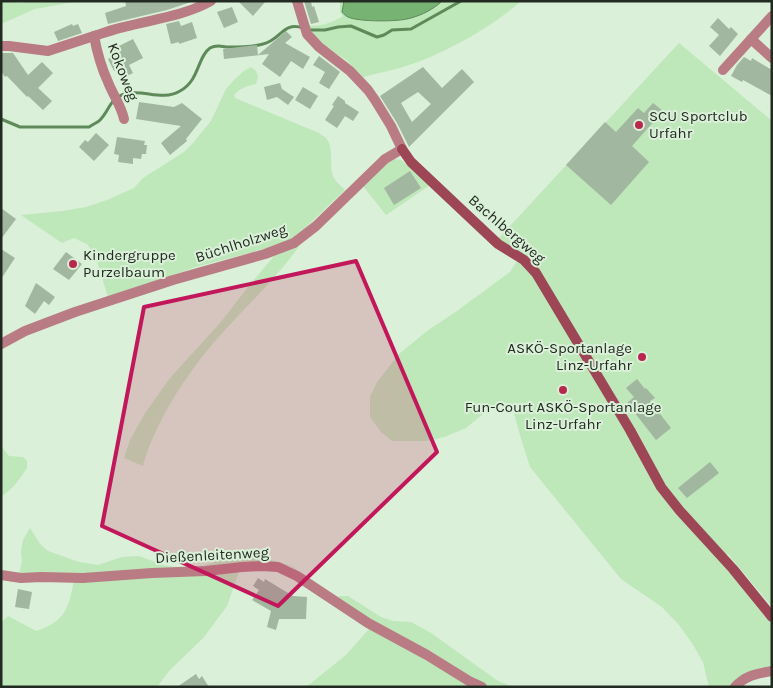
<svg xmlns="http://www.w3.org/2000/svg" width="773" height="688" viewBox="0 0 773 688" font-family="Karla,sans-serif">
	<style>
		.green { fill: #bee7ba }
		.water { fill: #77b372; stroke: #5e8a5a }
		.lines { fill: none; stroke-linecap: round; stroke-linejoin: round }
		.stream { stroke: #5e8a5a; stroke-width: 3 }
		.building { fill: #a2b7a0; fill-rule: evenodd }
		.street { stroke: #ba7c84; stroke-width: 10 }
		.secondary { stroke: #9d4655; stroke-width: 10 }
		.marked { fill: #c2185b; fill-opacity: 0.2; stroke: #c2185b; stroke-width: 4; stroke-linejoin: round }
		.poi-dot { fill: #b8274e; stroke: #daf0d8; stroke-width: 2 }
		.labels { text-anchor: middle; stroke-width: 4; stroke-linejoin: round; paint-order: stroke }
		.street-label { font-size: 15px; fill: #222a21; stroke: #daf0d8 }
		.poi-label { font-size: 15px; fill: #222a21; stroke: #daf0d8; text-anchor: start }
	</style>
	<rect width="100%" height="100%" fill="#daf0d8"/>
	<g class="green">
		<path d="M 26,1 L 79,1 L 35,9 L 1,24 L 1,2 L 23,3 Z"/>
		<path d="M 340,1 L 521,1 C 490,29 440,56 400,68 C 388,71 375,74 363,77 L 345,59 L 325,47 L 313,34 L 309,26 C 321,26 332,23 343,16 L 340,12 Z"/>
		<path d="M 679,43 L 772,121 L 772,607 L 728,554 L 720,560 L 772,625 L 772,668 L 732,687 L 709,687 L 703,662 L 692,643 L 679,625 L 662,607 L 621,579 L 530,467 L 520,435 L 513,410 L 507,403 L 500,402 L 489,409 L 466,428 L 444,437 L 427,441 L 392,441 L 381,432 L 370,417 L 370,397 L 377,382 L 399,354 L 427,331 L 457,311 L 510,272 L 517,261 L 544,279 L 498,239 Z"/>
		<path d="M 251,67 L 256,71 L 258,77 L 256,84 C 247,86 240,88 234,95 L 235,98 L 319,133 C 321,135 324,136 326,138 C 335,149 328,166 334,178 C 336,182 341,186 345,190 L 306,227 L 293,238 L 281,244 L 245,254 L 196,267 L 108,297 L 95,255 L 87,244 L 74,238 L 62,243 L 21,215 L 63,211 L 86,207 L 107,200 L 134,188 L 143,178 L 184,152 L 193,143 L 211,121 L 226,89 L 234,80 L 244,71 Z"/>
		<path d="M 395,159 L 401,160 L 430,185 L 386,215 L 363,186 L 384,165 Z"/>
		<path d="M 300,245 C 276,279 245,307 217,339 C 187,373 155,422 143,466 L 124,458 L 130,440 L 145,413 L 170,378 L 220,323 L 252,282 L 275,255 Z"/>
		<path d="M 1,446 L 9,456 L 23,457 L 27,461 L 27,468 C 20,478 12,491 1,496 Z"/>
		<path d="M 30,528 L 40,544 L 48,551 L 79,562 L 98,565 L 122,557 L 139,556 L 163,565 L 176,567 L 201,566 L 209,564 L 231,554 L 241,552 L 292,566 L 302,574 L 290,566 L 270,563 L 96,575 L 19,574 L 22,562 L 21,551 L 23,540 Z"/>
		<path d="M 240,569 L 227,606 L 204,637 L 169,671 L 157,687 L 1,687 L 1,623 L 8,616 L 36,631 C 65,622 69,608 74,580 Z"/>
		<path d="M 339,596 L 348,596 L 381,617 L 393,621 L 411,622 L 431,633 L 498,681 L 513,687 L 488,687 L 336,600 Z"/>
		<path d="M 370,628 L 473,687 L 304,687 L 310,684 L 346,655 Z"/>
	</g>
	<path class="water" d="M 344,1 L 442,1 C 434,9 422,15 411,18 C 399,22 359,22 348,17 C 344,15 345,15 342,12 Z"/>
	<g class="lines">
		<g class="stream">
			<path d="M 309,30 L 325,30 L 338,27 L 351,26 L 377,37 L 384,35 L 392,30 L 411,29 L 461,1"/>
			<path d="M 1,119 L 20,127 L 89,127 C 92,125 96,123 99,121 C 109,112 109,99 124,94 C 143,88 161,102 180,91 C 200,80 197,57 210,48 C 217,44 222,47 229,47 C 240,47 253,47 263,44 C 280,41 283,21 303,28"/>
		</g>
	</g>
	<g class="building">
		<path d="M 125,1 L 194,1 L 167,10 L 108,24 L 105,13 L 126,6 Z"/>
		<path d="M 238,1 L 266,1 L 253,16 Z"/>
		<path d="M 304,1 L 311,1 L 312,7 L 314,6 L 319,22 L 311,24 Z"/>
		<path d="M 232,7 L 238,22 L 224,28 L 217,12 Z"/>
		<path d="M 718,18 L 729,29 L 731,27 L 738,34 L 720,56 L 709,46 L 719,35 L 710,27 Z"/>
		<path d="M 179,21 L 181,26 L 192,22 L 197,38 L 179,44 L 179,42 L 171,44 L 166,24 Z"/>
		<path d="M 72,24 L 73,26 L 78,24 L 82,33 L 58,41 L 54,32 Z"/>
		<path d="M 286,31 L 292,37 L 285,43 L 310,57 L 303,69 L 291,61 L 280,77 L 262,64 L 269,54 L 224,59 L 223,49 L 257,45 L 258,55 Z"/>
		<path d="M 133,39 L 143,58 L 129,65 L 133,73 L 123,78 L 119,69 L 114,71 L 108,59 L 116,55 L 113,49 Z"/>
		<path d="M 1,53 L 13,53 L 28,75 L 42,62 L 53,73 L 38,88 L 52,101 L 43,110 L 28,96 L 27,97 L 7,76 L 5,77 L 1,71 Z"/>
		<path d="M 319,56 L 340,72 L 329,89 L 319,83 L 325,72 L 313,65 Z"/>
		<path d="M 744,57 L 751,61 L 752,58 L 772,70 L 772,96 L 743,80 L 742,82 L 731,76 L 737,65 Z"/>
		<path d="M 423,67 L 442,88 L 462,69 L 474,82 L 409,147 L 397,123 L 380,96 ZM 418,92 L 431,104 L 412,122 L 401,103 Z"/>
		<path d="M 280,83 L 282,89 L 294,97 L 288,105 L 277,97 L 267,100 L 264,87 Z"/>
		<path d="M 303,87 L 318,96 L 310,109 L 295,100 Z"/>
		<path d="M 338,96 L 345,101 L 345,103 L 359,112 L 353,121 L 345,116 L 337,128 L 325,120 L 334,106 L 332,105 Z"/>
		<path d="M 139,102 L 174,107 L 182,103 L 202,119 L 186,139 L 187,141 L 170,155 L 161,143 L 181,126 L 136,119 Z"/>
		<path d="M 653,103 L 663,111 L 632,146 L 649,162 L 611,205 L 566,165 L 605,122 L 616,132 L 638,108 L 644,113 Z"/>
		<path d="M 96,133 L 109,145 L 94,161 L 79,147 L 85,140 L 88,142 Z"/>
		<path d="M 117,137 L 145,141 L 144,145 L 147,145 L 146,154 L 142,154 L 141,159 L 133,158 L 133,164 L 118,162 L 119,155 L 114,154 Z"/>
		<path d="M 410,171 L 421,188 L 394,205 L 384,188 Z"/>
		<path d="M 1,208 L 16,219 L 1,239 Z"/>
		<path d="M 1,249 L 15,258 L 1,279 Z"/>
		<path d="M 66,252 L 82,264 L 69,280 L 53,269 Z"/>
		<path d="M 36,283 L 55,297 L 49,305 L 44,301 L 35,314 L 25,306 Z"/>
		<path d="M 637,379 L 645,389 L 646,388 L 655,398 L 650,401 L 671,428 L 656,440 L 627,403 L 634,397 L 626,388 Z"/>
		<path d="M 710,462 L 719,473 L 687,498 L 678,488 Z"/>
		<path d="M 258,578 L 264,582 L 265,579 L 293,596 L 307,597 L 306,619 L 279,619 L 276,630 L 267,627 L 271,611 L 252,600 L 259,590 L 253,586 Z"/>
		<path d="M 18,589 L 32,592 L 29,609 L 15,607 Z"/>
		<path d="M 196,674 L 199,679 L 202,676 L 209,687 L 177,687 Z"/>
	</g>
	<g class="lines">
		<g class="street">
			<path d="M 751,39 L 772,58"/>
			<path d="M 1,46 L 9,46 L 48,51 L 94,36"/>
			<path d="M 723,70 L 772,16"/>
			<path d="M 124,119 C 121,105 113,95 108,82 C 101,67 97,52 94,36 C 104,33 114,29 124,27 C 154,19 184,16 211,1"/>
			<path d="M 1,344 L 25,331 L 75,312 L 173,280 L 265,254 L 294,243 L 316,226 L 385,159 L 402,149 L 391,126 L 375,100 L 368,90 L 350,71 L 319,47 L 307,34 L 297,1"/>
			<path d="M 1,575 L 21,578 L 41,577 L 83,578 L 152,573 L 206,571 L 242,567 L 262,566 L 278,567 L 297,576 L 368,623 L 427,655 L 469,681 L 482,687"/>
			<path d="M 735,687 C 746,675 756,674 772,671"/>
		</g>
		<path class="secondary" d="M 402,149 L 411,162 L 464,212 L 498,244 L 524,260 L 536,273 L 630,430 L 661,487 L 680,511 L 733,569 L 772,617"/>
	</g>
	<path class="marked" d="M 356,261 L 437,452 L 278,606 L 102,526 L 144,307 Z"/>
	<g class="poi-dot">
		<circle cx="639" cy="125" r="5"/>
		<circle cx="73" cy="264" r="5"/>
		<circle cx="642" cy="357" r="5"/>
		<circle cx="563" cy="390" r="5"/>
	</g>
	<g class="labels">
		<g class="street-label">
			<text transform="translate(123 72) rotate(69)" y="5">Kokoweg</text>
			<text transform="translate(507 229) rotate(41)" y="5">Bachlbergweg</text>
			<text transform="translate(241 243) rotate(-18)" y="5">Büchlholzweg</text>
			<text transform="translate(212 555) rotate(-3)" y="5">Dießenleitenweg</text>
		</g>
		<g class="poi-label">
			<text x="649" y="121">SCU Sportclub<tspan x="649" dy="17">Urfahr</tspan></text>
			<text x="83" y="260">Kindergruppe<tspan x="83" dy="17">Purzelbaum</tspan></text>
			<text x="632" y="353" text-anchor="end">ASKÖ-Sportanlage<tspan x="632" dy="17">Linz-Urfahr</tspan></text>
			<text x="563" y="412" text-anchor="middle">Fun-Court ASKÖ-Sportanlage<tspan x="563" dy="17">Linz-Urfahr</tspan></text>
		</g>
	</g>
	<rect width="773" height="688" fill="none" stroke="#222a21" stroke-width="5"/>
</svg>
